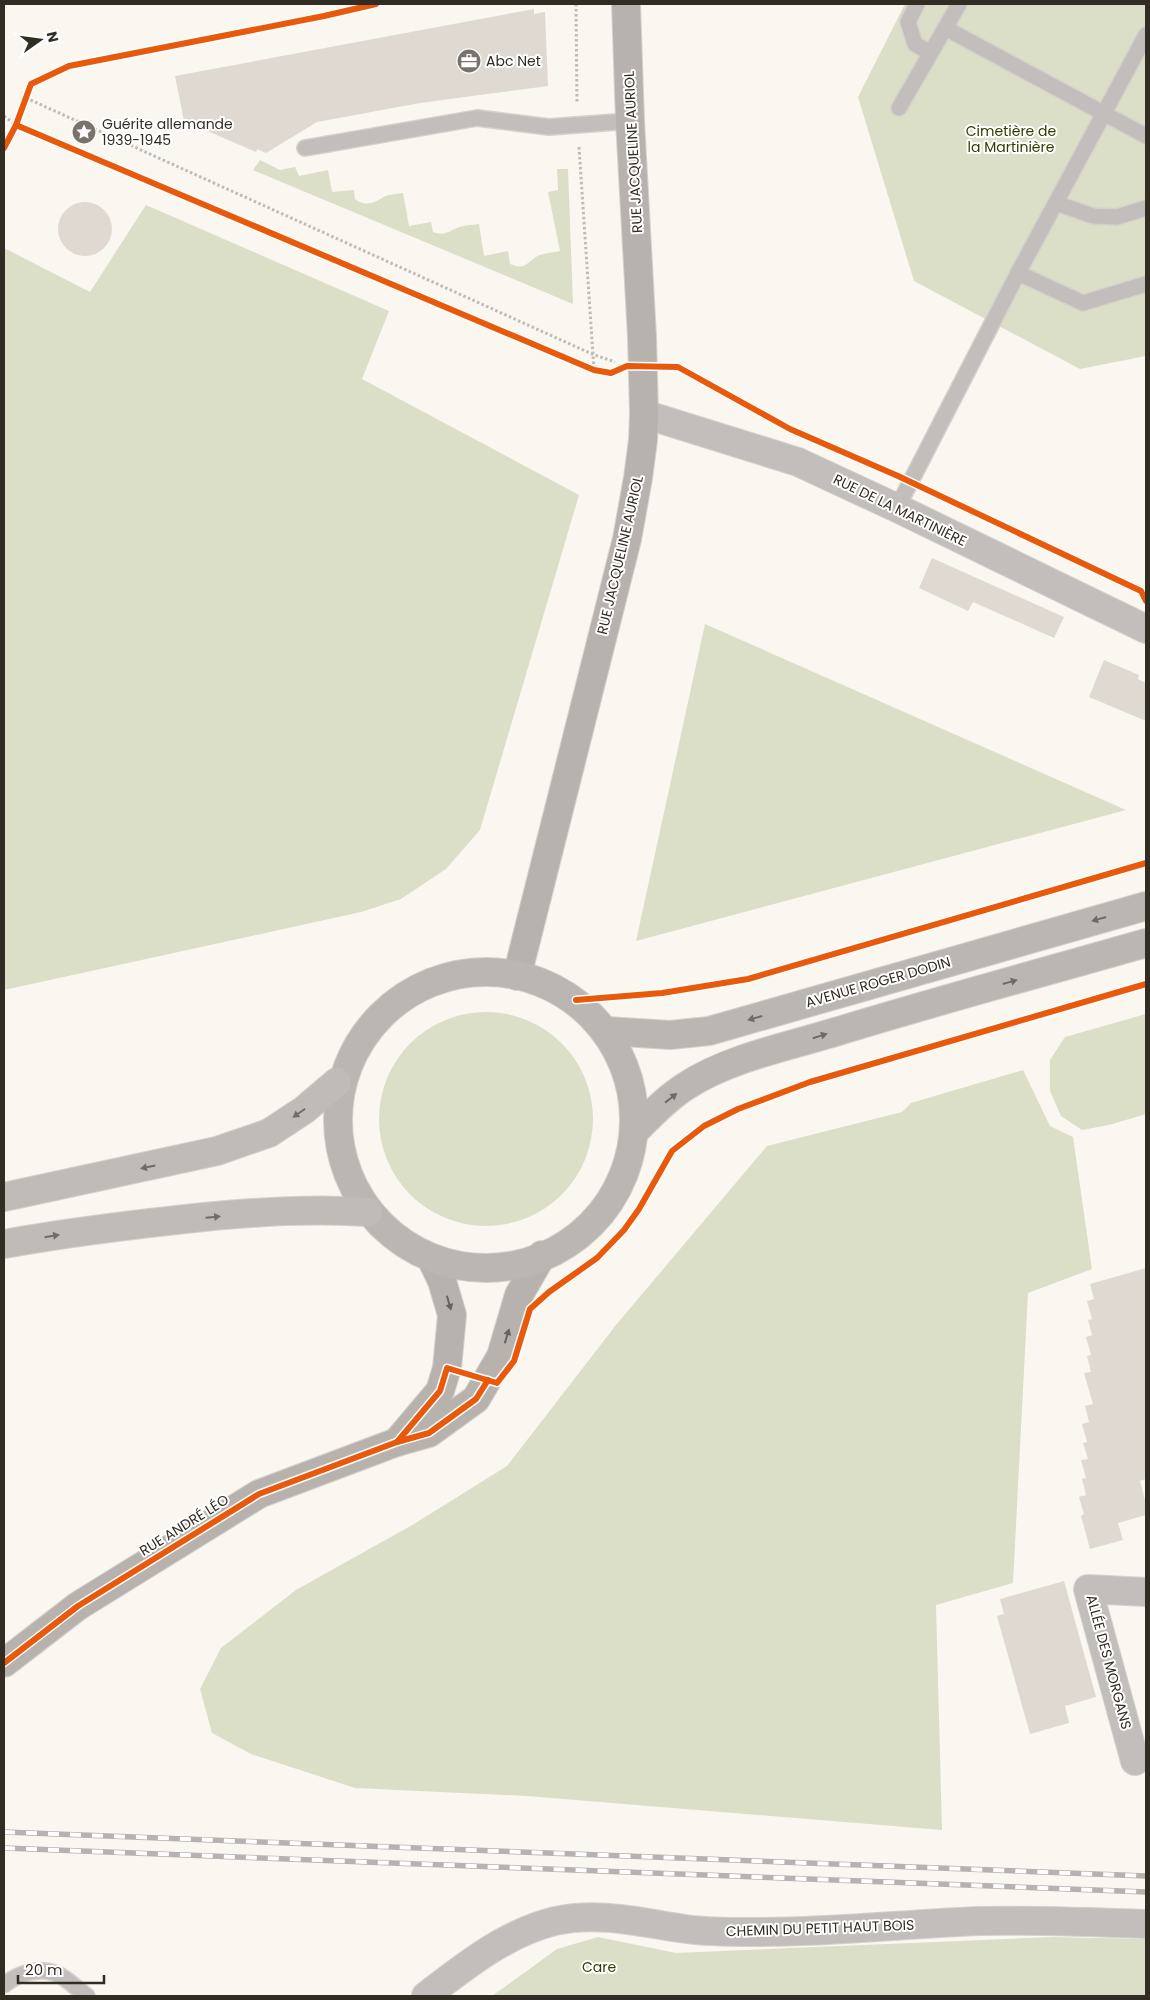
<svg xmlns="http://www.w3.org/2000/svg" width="1150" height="2000" viewBox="0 0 1150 2000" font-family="Poppins,sans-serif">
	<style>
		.green { fill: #dbdfc7 }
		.building { fill: #dfd9d2 }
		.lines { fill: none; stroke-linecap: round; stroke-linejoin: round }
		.lane-casing { stroke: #d5d2cc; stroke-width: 18 }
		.street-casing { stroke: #d5d2cc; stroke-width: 30 }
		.secondary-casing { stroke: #d5d2cc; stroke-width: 30 }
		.primary-casing { stroke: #d5d2cc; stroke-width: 30 }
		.highway-casing { stroke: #d5d2cc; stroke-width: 30 }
		.path { stroke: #bebbb8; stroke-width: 3; stroke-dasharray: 2.5 2.5; stroke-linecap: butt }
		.lane { stroke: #c2bebb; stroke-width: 15 }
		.street { stroke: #c2bebb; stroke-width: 28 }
		.secondary { stroke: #b8b2af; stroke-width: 28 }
		.primary { stroke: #bab6b2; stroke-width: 28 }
		.highway { stroke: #bfbbb6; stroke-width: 28 }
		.rail-casing { stroke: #b5b2af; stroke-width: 5.5 }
		.rail { stroke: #fff; stroke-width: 4; stroke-dasharray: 11; stroke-linecap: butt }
		.cycleway-casing { stroke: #fff; stroke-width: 9 }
		.cycleway { stroke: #e8590c; stroke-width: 6 }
		.oneway { fill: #6f6b63 }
		.oneway2 { fill: #716d65 }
		.oneway3 { fill: #68625b }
		.labels { text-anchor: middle; stroke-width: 4; stroke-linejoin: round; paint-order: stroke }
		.poi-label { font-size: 14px; fill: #322d23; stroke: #fff; text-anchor: start }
		.park-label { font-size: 14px; fill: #333c00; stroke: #fff }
		.street-label { font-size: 14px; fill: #322d23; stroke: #fff }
	</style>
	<rect width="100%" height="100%" fill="#faf7f0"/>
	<g class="green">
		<path d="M 905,4 L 1146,4 L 1146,356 L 1080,369 L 914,281 L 858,97 Z"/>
		<path d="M 260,160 L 280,170 L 295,167 L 299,176 L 328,170 L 332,192 L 354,190 L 355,199 C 365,207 374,203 382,198 C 387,194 397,194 403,193 L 409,226 L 431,222 L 433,232 C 444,236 448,232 457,228 C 463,225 472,225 479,224 L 484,256 L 508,251 L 510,264 C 524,270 526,264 536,257 C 541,253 553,253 560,251 L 548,192 L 558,190 L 557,169 L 568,169 L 573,304 L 253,170 Z"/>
		<path d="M 146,205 L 389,311 L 362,379 L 579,495 L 480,830 L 446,869 L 401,899 L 361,912 L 4,990 L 4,248 L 90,292 Z"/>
		<path d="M 705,624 L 1126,810 L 636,941 Z"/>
		<circle cx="486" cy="1119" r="107"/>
		<path d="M 1146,1014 L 1146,1114 L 1109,1125 L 1082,1130 L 1061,1116 L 1050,1091 L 1050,1060 L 1065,1037 Z"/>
		<path d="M 1023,1070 L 1050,1126 L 1073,1137 L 1092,1269 L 1028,1293 L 1013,1583 L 936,1605 L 942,1830 L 527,1796 L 355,1788 L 251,1754 L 212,1733 L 200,1689 L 221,1648 L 296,1590 L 414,1524 L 507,1466 L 616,1325 L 767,1146 L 902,1112 L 911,1103 Z"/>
		<path d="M 598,1937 L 676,1953 L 1053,1937 L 1146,1939 L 1146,1996 L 492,1996 L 557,1949 Z"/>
	</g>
	<g class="building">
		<path d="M 534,9 L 534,14 L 545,12 L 548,86 L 420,103 L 317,122 L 266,153 L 257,149 L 256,152 L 184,121 L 175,76 Z"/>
		<circle cx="85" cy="229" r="27"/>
		<path d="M 932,558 L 1064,617 L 1054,638 L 973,602 L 968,611 L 919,588 Z"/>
		<path d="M 1104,660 L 1139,675 L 1138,679 L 1146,683 L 1146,721 L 1089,697 Z"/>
		<path d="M 1146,1268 L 1146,1479 L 1140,1481 L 1146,1504 L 1146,1515 L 1118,1523 L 1123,1540 L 1090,1549 L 1081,1516 L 1084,1514 L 1079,1497 L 1086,1495 L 1082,1479 L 1086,1478 L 1081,1460 L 1088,1459 L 1083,1443 L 1087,1442 L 1082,1424 L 1089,1422 L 1085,1406 L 1093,1404 L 1084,1373 L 1091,1372 L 1087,1356 L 1091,1355 L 1086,1337 L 1092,1335 L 1088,1320 L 1092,1319 L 1087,1301 L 1094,1299 L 1090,1284 Z"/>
		<path d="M 1064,1581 L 1096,1697 L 1065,1706 L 1069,1723 L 1030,1734 L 997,1616 L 1004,1614 L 1000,1599 Z"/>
	</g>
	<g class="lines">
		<defs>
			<g id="lane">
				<path d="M 917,4 L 908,22 L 915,44 L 930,53"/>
				<path d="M 945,28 L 1146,136"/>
				<path d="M 1146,35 L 1018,273 L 1083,303 L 1146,284"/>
				<path d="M 899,108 L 959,4"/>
				<path d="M 305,148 L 477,118 L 549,127 L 630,121"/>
				<path d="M 1056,203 L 1093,216 L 1117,217 L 1146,208"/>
				<path d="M 897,508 L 1018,273"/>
				<path d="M 4,1985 C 17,1974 37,1967 55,1973 C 66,1977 77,1989 87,1996"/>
			</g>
			<g id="street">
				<path d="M 644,414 L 798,462 L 897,508 L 1146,629"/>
				<path d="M 1135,1761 L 1088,1589 L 1146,1592"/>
				<path d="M 426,1996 C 465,1966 506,1933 555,1921 C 599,1911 643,1923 686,1929 C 707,1932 729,1932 750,1932 C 827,1933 903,1924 980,1921 C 1036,1920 1091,1922 1146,1924"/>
			</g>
			<g id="secondary">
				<path d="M 517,976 L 627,539 L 638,478 L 643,440 L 644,414 L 642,337 L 630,121 L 626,4"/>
				<path d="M 397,1442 L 440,1391 L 447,1368 L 452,1315 L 442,1281 L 431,1258"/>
				<path d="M 4,1663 L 78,1606 L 259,1494 L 397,1442 L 429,1433 L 476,1399 L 501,1356 L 519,1295 L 542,1255"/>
			</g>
			<g id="primary">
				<circle cx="486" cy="1120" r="148"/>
				<path d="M 607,1031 L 670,1035 L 709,1031 L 1146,906"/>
				<path d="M 635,1131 C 651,1115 667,1098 686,1086 C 727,1059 785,1047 832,1033 C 936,1001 1041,973 1146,943"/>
			</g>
			<g id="highway">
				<path d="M 4,1197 L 217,1151 L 269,1133 L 304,1110 L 337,1082"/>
				<path d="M 4,1244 C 70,1232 137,1224 204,1217 C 259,1212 314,1208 368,1212"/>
			</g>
		</defs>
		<use href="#lane" class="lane-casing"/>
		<use href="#street" class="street-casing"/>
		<use href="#secondary" class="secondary-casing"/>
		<use href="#primary" class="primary-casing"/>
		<use href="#highway" class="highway-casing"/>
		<g class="path">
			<path d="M 576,4 L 577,103"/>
			<path d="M 26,98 L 592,354 L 615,362"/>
			<path d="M 4,116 L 16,125"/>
			<path d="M 579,147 L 594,370"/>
		</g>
		<use href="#lane" class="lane"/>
		<use href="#street" class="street"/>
		<use href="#secondary" class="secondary"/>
		<use href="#primary" class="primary"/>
		<use href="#highway" class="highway"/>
		<defs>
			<g id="rail">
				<path d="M 4,1832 L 1146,1876"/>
				<path d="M 4,1848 L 1146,1892"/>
			</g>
		</defs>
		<use href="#rail" class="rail-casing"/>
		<use href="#rail" class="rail"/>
		<defs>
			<g id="cycleway">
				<path d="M 16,125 L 594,370 L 611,373 L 627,366 L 678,367 L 790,429 L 898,476 L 1141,591 L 1146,601"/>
				<path d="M 4,148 L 16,125 L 31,84 L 69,66 L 324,16 L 376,4"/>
				<path d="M 576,1000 L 662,993 L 748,979 L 1146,863"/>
				<path d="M 397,1442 L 440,1391 L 447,1368 L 497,1383 L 514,1361 L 530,1309 L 549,1292 L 597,1258 L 624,1230 L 639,1209 L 672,1151 L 704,1126 L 738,1109 L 810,1082 L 1146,984"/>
				<path d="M 4,1663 L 78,1606 L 259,1494 L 397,1442 L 429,1433 L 476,1399 L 488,1380"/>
			</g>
		</defs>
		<use href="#cycleway" class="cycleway-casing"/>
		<use href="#cycleway" class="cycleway"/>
	</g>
	<defs><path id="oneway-solid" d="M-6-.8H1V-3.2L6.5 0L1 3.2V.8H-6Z" transform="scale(1.25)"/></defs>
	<g class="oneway">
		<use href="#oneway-solid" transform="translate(1099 919) rotate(164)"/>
		<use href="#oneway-solid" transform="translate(1010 982) rotate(-16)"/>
		<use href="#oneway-solid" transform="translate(755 1018) rotate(164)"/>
		<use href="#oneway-solid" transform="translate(820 1036) rotate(-17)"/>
		<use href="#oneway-solid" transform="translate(671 1098) rotate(-38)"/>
	</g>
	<g class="oneway2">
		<use href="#oneway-solid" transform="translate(299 1113) rotate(145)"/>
		<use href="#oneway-solid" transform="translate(148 1167) rotate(168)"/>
		<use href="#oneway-solid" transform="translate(213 1217) rotate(-5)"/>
		<use href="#oneway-solid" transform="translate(52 1236) rotate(-9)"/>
	</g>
	<g class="oneway3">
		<use href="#oneway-solid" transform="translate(449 1303) rotate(74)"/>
		<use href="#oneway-solid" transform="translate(507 1336) rotate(-73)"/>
	</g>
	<defs>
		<symbol id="office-disc" viewBox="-11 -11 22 22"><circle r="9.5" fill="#78746b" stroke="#fff"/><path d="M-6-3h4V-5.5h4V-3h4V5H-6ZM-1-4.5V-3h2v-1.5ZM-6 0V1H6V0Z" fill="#fff"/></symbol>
		<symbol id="sight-disc" viewBox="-11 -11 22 22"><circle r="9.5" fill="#78746b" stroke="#fff"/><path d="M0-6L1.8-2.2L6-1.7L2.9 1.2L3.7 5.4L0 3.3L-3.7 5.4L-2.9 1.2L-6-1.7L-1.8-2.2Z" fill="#fff"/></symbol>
	</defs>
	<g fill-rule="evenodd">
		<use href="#office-disc" x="455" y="47" width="28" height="28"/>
		<use href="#sight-disc" x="70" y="118" width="28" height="28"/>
	</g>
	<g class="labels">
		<g class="poi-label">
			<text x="486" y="66">Abc Net</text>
			<text x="102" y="129">Guérite allemande<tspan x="102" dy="16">1939-1945</tspan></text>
		</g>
		<g class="park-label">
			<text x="1011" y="136">Cimetière de<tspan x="1011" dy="16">la Martinière</tspan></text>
			<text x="599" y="1972">Care</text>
		</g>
		<g class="street-label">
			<text transform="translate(633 152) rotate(-93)" y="5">RUE JACQUELINE AURIOL</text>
			<text transform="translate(900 510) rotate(26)" y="5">RUE DE LA MARTINIÈRE</text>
			<text transform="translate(620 555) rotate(-77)" y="5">RUE JACQUELINE AURIOL</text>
			<text transform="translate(878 982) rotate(-16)" y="5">AVENUE ROGER DODIN</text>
			<text transform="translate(184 1525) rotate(-32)" y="5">RUE ANDRÉ LÉO</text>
			<text transform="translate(1109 1662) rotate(75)" y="5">ALLÉE DES MORGANS</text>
			<text transform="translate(820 1928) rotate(-2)" y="5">CHEMIN DU PETIT HAUT BOIS</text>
		</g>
	</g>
	<rect width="1150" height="2000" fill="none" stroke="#322d23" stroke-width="10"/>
	<g transform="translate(40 40) rotate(76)" stroke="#ffffff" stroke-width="4" paint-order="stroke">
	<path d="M0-4L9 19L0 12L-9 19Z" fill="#322d23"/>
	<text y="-8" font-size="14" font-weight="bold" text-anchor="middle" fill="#322d23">N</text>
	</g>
	<path d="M18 1975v8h86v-8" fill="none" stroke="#322d23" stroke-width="2.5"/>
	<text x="25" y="1975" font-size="15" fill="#322d23" stroke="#ffffff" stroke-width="4" paint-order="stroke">20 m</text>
</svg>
